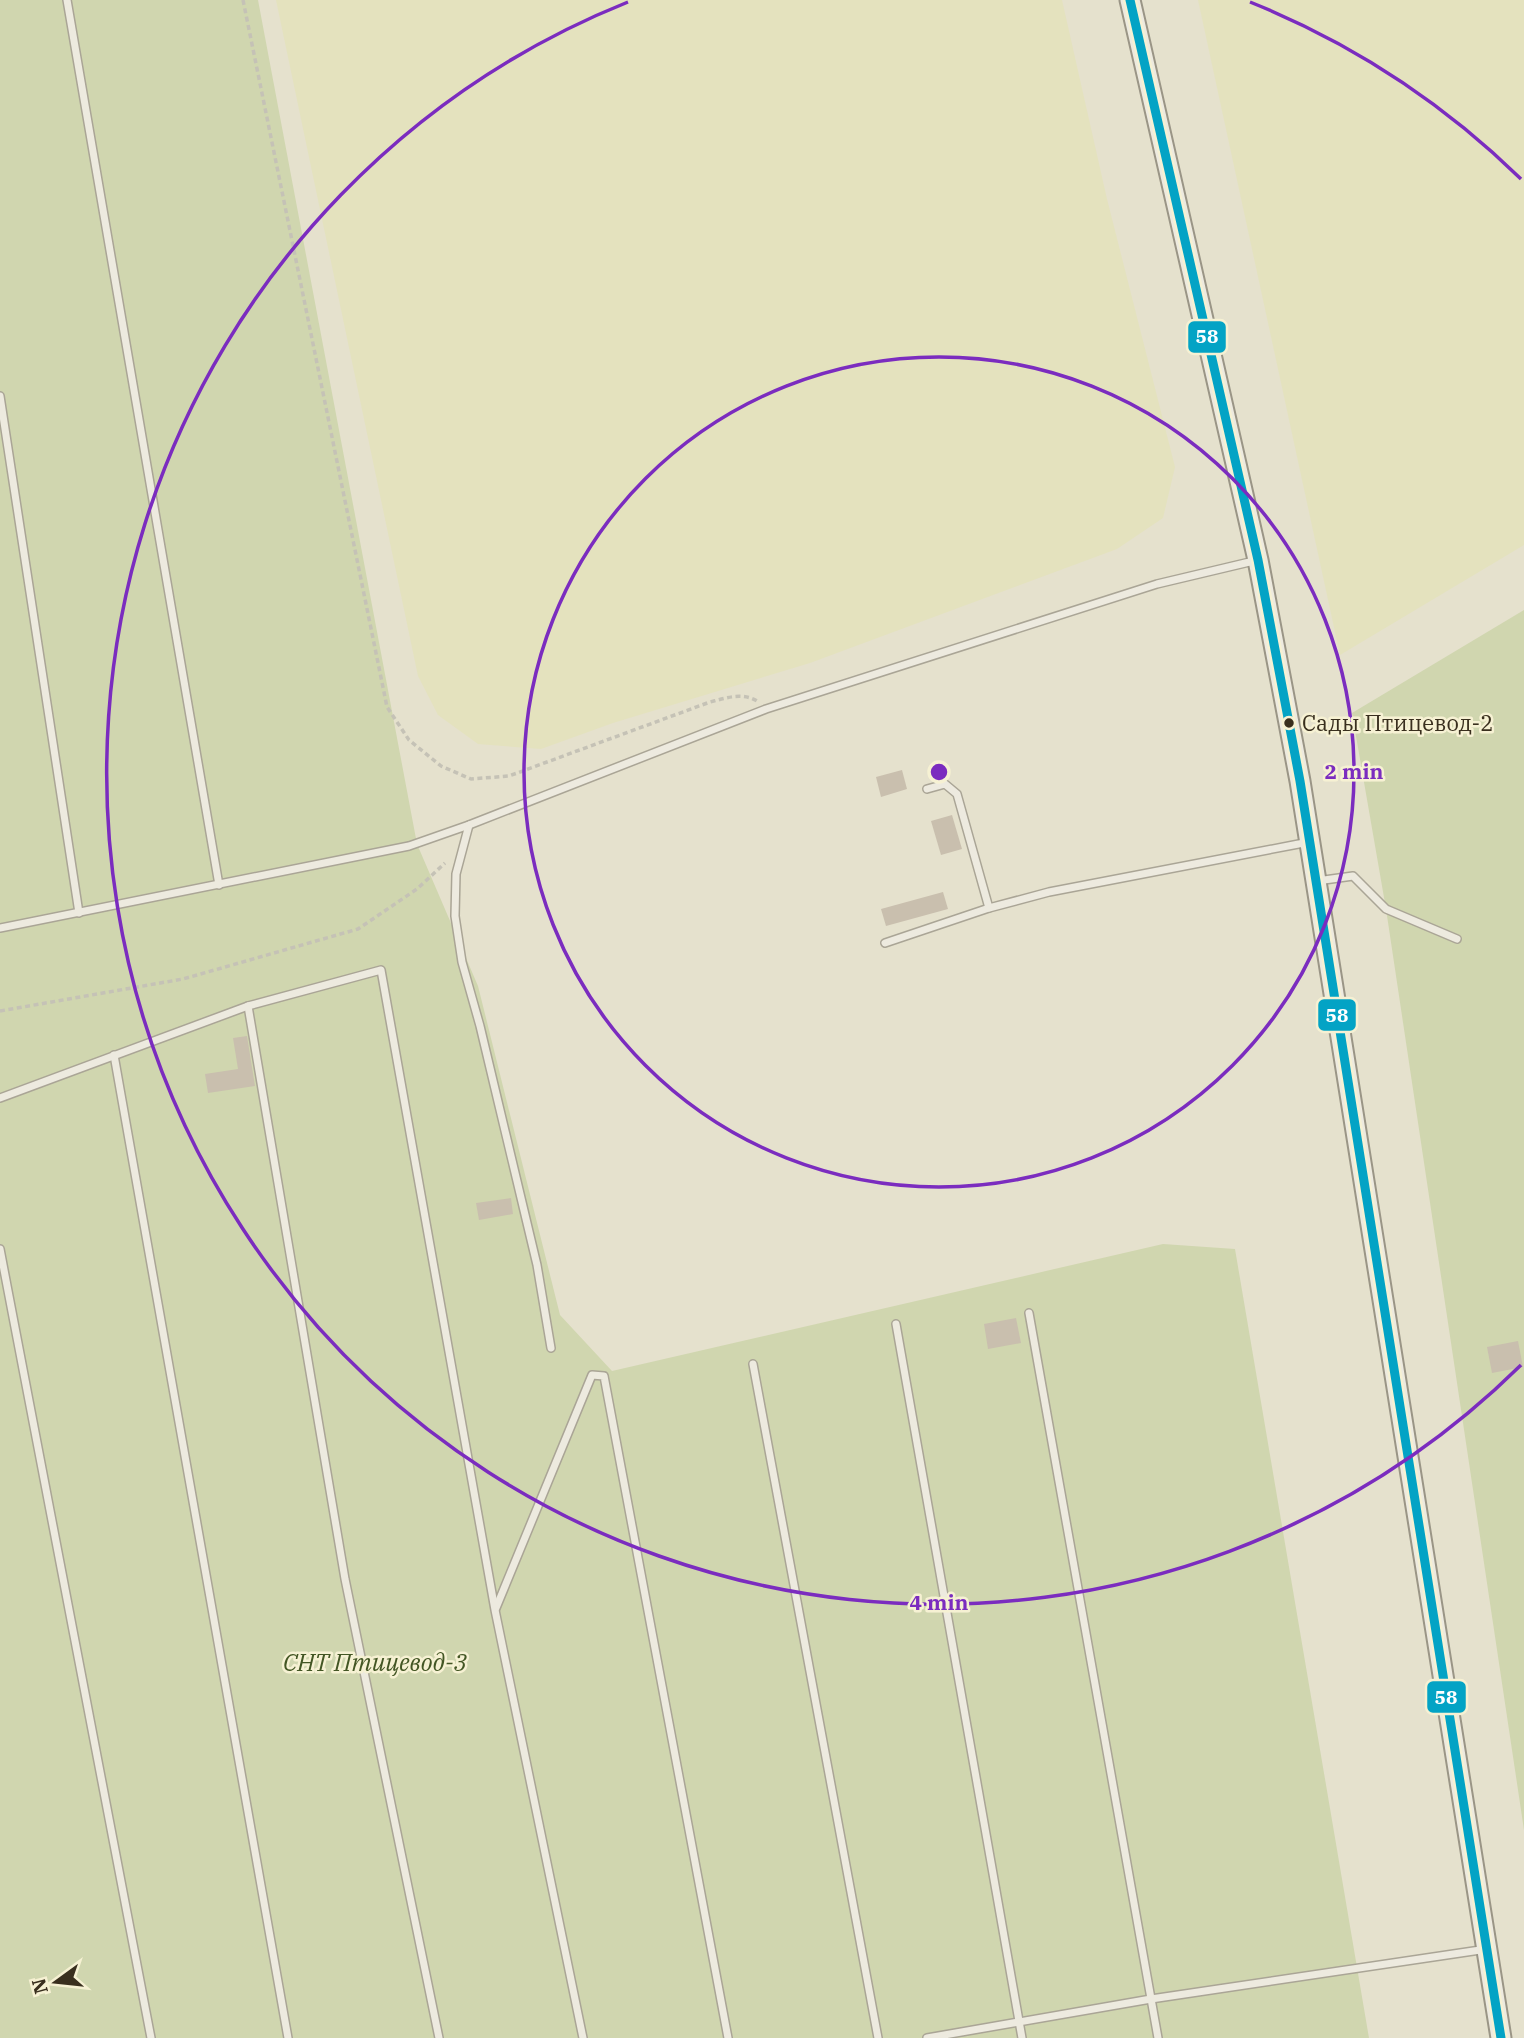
<svg xmlns="http://www.w3.org/2000/svg" width="1524" height="2038" viewBox="0 0 1524 2038" font-family="'IBM Plex Serif',serif">
	<style>
		.farmland { fill: #e4e2be }
		.green { fill: #d0d6af }
		.building { fill: #c9bfae }
		.lines { fill: none; stroke-linecap: round; stroke-linejoin: round }
		.service-casing { stroke: #aaa596; stroke-width: 10 }
		.secondary-casing { stroke: #9a9586; stroke-width: 23 }
		.path { stroke: #c5c2b6; stroke-width: 3.5; stroke-dasharray: 5 3.5; stroke-linecap: butt }
		.service { stroke: #edeadf; stroke-width: 7 }
		.secondary { stroke: #edeadf; stroke-width: 19 }
		.bus-1-casing { stroke: #f6f1d3; stroke-width: 14 }
		.bus-1 { stroke: #03a3c5; stroke-width: 9 }
		.ring { fill: none; stroke: #7b2cbf; stroke-width: 3.5 }
		.bus-dot { fill: #392f1e; stroke: #f6f1d3; stroke-width: 2.5 }
		.labels { text-anchor: middle; stroke-width: 5; stroke-linejoin: round; paint-order: stroke }
		.bus-label { font-size: 22px; fill: #392f1e; stroke: #f6f1d3; text-anchor: start }
		.park-label { font-size: 24px; font-style: italic; fill: #435624; stroke: #f6f1d3 }
		.centre { fill: #7b2cbf; stroke: #f6f1d3; stroke-width: 3.5 }
		.ring-label { font-size: 21px; text-anchor: middle; font-weight: bold; fill: #7b2cbf; stroke: #f6f1d3; stroke-width: 5; stroke-linejoin: round; paint-order: stroke }
		.line-badge { stroke: #f6f1d3; stroke-width: 2.5 }
		.badge-label { font-size: 19px; text-anchor: middle; font-weight: bold; fill: #fff }
	</style>
	<rect width="100%" height="100%" fill="#e5e1cd"/>
	<g class="farmland">
		<path d="M 276,0 L 1062,0 L 1107,199 L 1175,467 L 1163,518 L 1117,549 L 810,663 L 613,723 L 541,749 L 478,744 L 438,715 L 418,676 Z"/>
		<path d="M 1198,0 L 1524,0 L 1524,545 L 1340,655 Z"/>
	</g>
	<g class="green">
		<path d="M 0,0 L 258,0 L 417,844 L 478,986 L 560,1315 L 612,1371 L 1163,1244 L 1235,1249 L 1369,2038 L 0,2038 Z"/>
		<path d="M 1524,610 L 1524,1830 L 1386,909 L 1352,713 Z"/>
	</g>
	<g class="building">
		<path d="M 902,770 L 907,789 L 881,797 L 876,777 Z"/>
		<path d="M 952,815 L 962,849 L 941,855 L 931,821 Z"/>
		<path d="M 943,892 L 948,909 L 886,926 L 881,909 Z"/>
		<path d="M 247,1036 L 255,1086 L 208,1093 L 205,1074 L 238,1069 L 233,1038 Z"/>
		<path d="M 511,1198 L 513,1214 L 479,1220 L 476,1203 Z"/>
		<path d="M 1016,1318 L 1021,1343 L 988,1349 L 984,1324 Z"/>
		<path d="M 1518,1341 L 1523,1367 L 1492,1373 L 1487,1347 Z"/>
	</g>
	<g class="lines">
		<defs>
			<g id="service">
				<path d="M 67,0 L 219,885"/>
				<path d="M 0,396 L 79,913"/>
				<path d="M 927,789 L 945,784 L 957,794 L 989,908"/>
				<path d="M 469,825 L 456,874 L 455,916 L 462,962 L 480,1026 L 537,1265 L 551,1348"/>
				<path d="M 1317,881 L 1353,876 L 1386,909 L 1457,939"/>
				<path d="M 0,928 L 409,846 L 469,825 L 766,709 L 1157,584 L 1258,560"/>
				<path d="M 885,943 L 989,908 L 1049,892 L 1309,842"/>
				<path d="M 248,1006 L 345,1579 L 439,2038"/>
				<path d="M 114,1055 L 288,2038"/>
				<path d="M 0,1098 L 248,1006 L 381,970 L 495,1610 L 583,2038"/>
				<path d="M 0,1249 L 151,2038"/>
				<path d="M 1029,1313 L 1158,2038"/>
				<path d="M 896,1324 L 1022,2038"/>
				<path d="M 753,1364 L 878,2038"/>
				<path d="M 496,1608 L 592,1375 L 604,1376 L 728,2038"/>
				<path d="M 927,2038 L 1151,1999 L 1487,1949"/>
			</g>
			<path id="secondary" d="M 1130,0 L 1258,560 L 1300,781 L 1501,2038"/>
		</defs>
		<use href="#service" class="service-casing"/>
		<use href="#secondary" class="secondary-casing"/>
		<g class="path">
			<path d="M 243,0 L 387,707 L 409,740 L 441,766 L 471,779 L 509,776 L 710,702 C 726,698 742,692 757,701"/>
			<path d="M 0,1011 L 183,979 L 358,929 L 417,889 L 445,863"/>
		</g>
		<use href="#service" class="service"/>
		<use href="#secondary" class="secondary"/>
		<defs>
			<path id="bus-1" d="M 1130,0 L 1258,560 L 1300,781 L 1501,2038"/>
		</defs>
		<use href="#bus-1" class="bus-1-casing"/>
		<use href="#bus-1" class="bus-1"/>
	</g>
	<g class="ring">
		<circle cx="939" cy="772" r="415"/>
		<path d="M1521 1365A831 831 0 1 1 628 2M1250 2A831 831 0 0 1 1521 179"/>
	</g>
	<circle class="bus-dot" cx="1289" cy="723" r="6"/>
	<g class="labels">
		<g class="bus-label">
			<text x="1302" y="731">Сады Птицевод-2</text>
		</g>
		<g class="park-label">
			<text x="375" y="1671">СНТ Птицевод-3</text>
		</g>
	</g>
	<circle cx="939" cy="772" r="10" class="centre"/>
	<g class="ring-label">
		<text x="1354" y="779">2 min</text>
		<text x="939" y="1610">4 min</text>
	</g>
	<g class="line-badge">
		<rect x="1187" y="320" width="40" height="34" rx="7" fill="#03a3c5"/>
		<rect x="1317" y="998" width="40" height="34" rx="7" fill="#03a3c5"/>
		<rect x="1426" y="1680" width="41" height="34" rx="7" fill="#03a3c5"/>
	</g>
	<g class="badge-label">
		<text x="1207" y="343">58</text>
		<text x="1337" y="1022">58</text>
		<text x="1446" y="1704">58</text>
	</g>
	<g transform="translate(56 1982) rotate(255)" stroke="#f6f1d3" stroke-width="5" paint-order="stroke">
	<path d="M0-5L12 26L0 18L-12 26Z" fill="#392f1e"/>
	<text y="-10" font-size="19" font-weight="bold" text-anchor="middle" fill="#392f1e">N</text>
	</g>
</svg>
